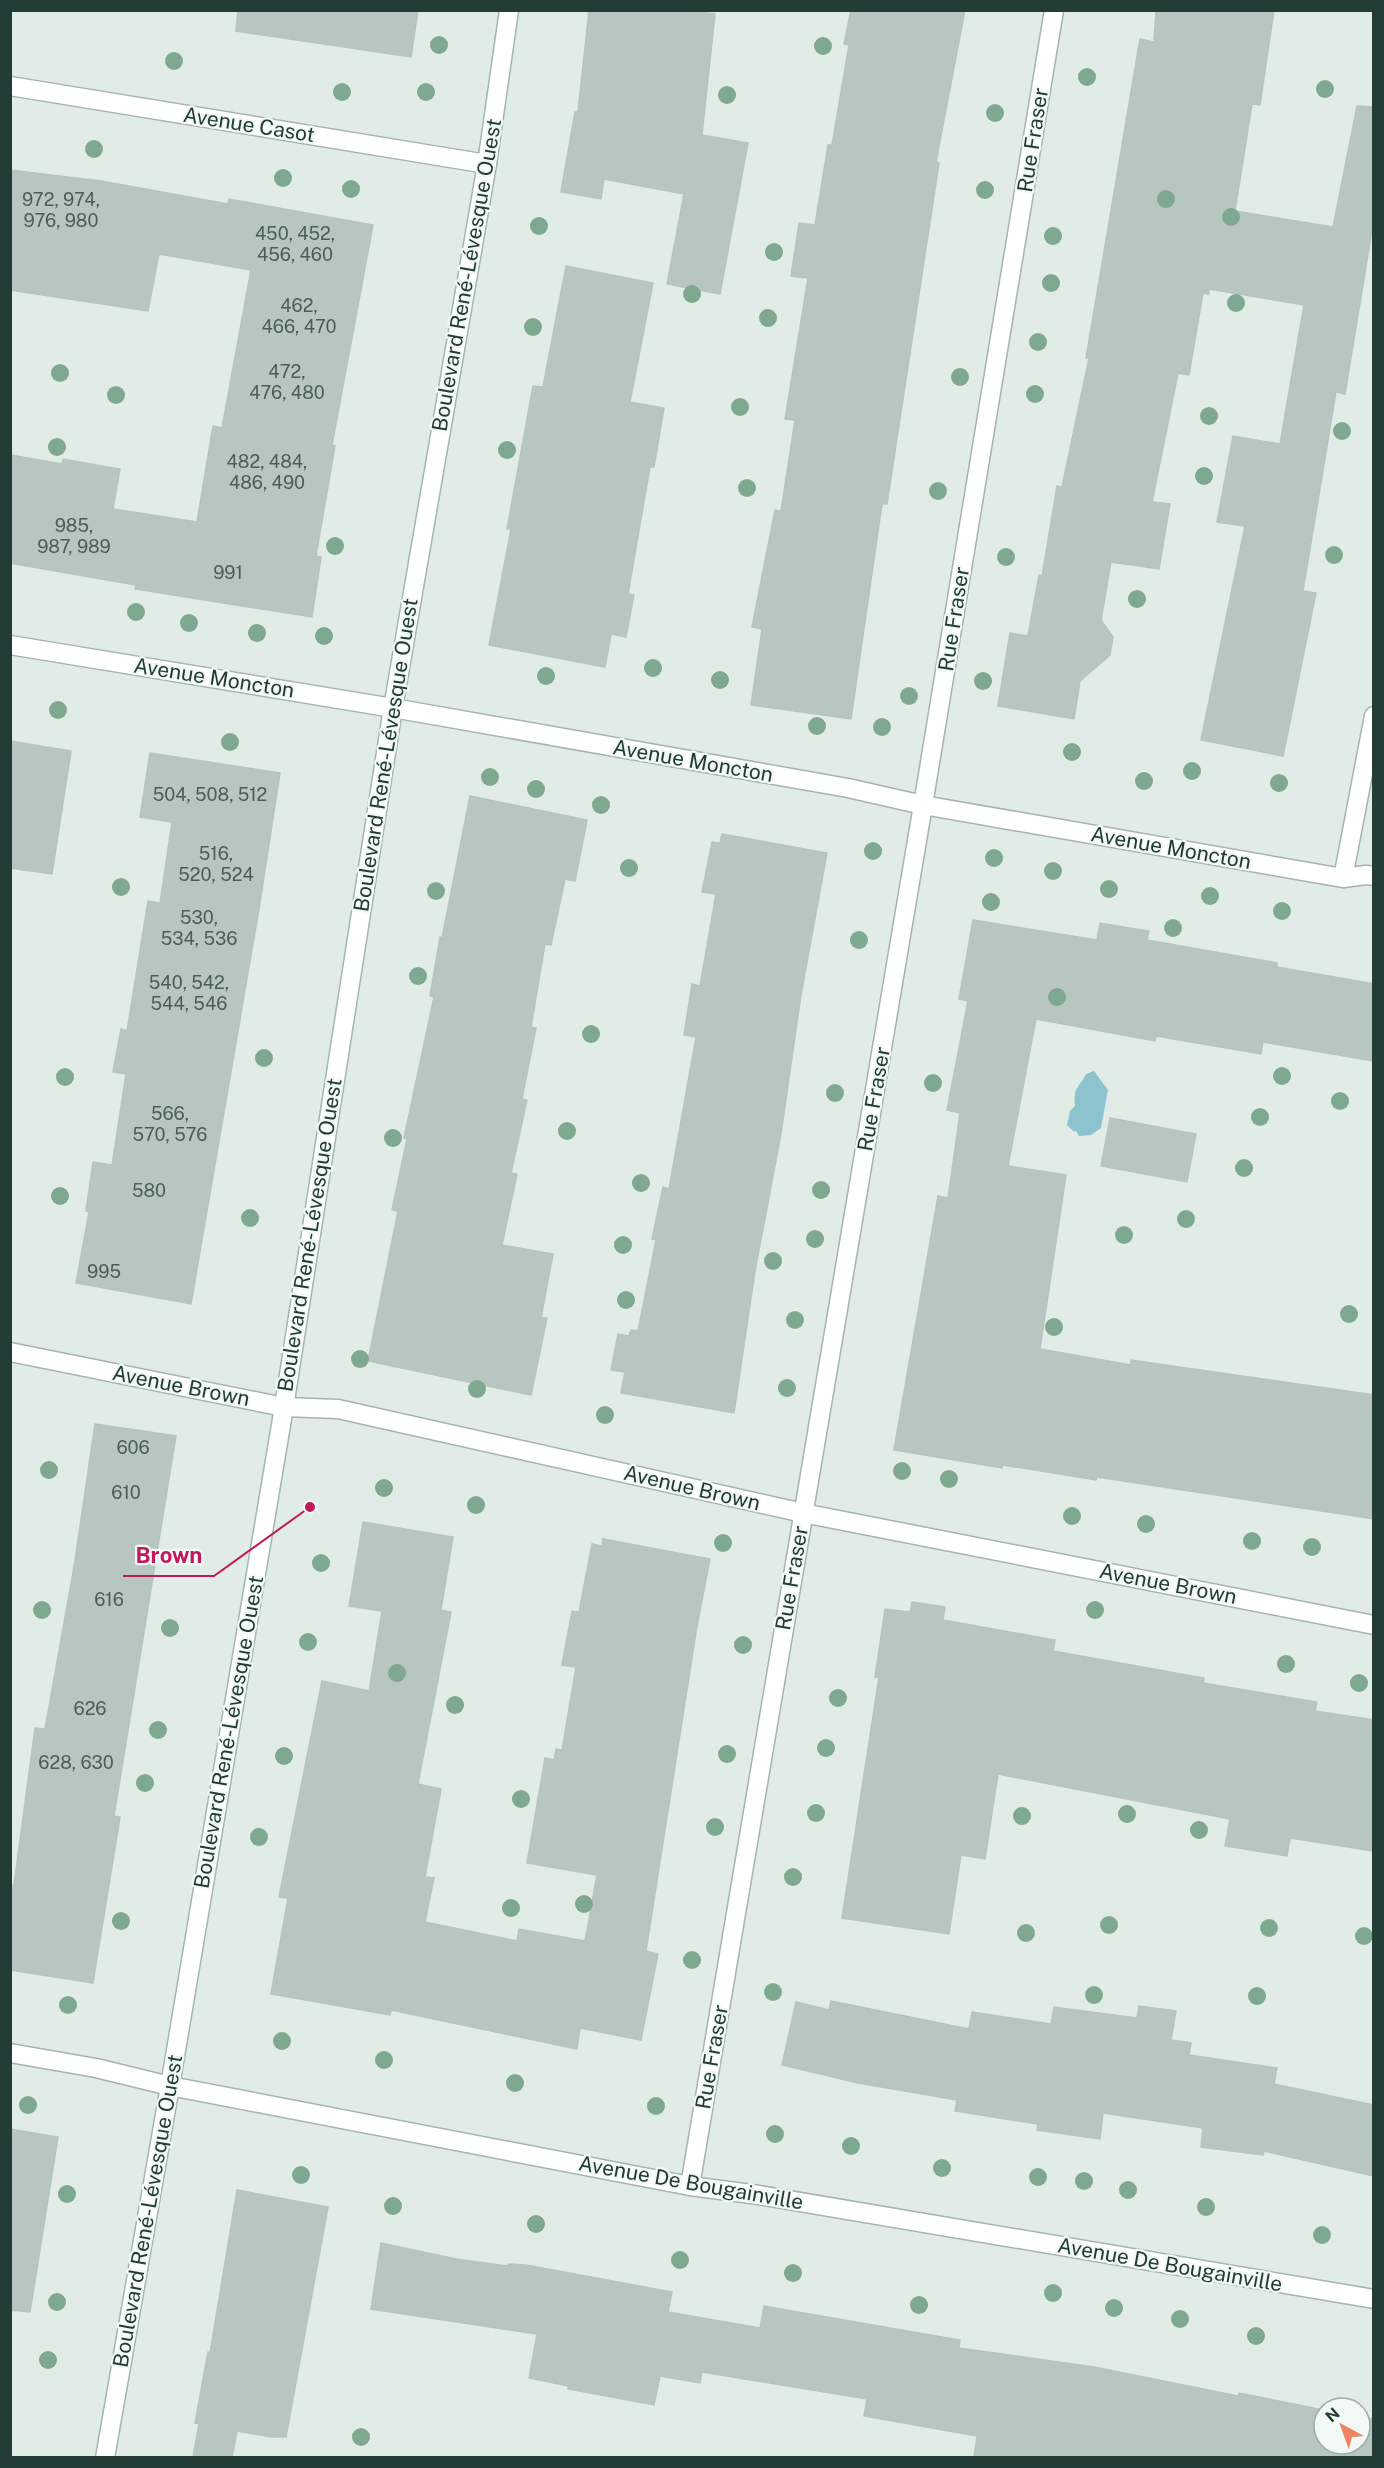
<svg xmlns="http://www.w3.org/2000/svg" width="1384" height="2468" viewBox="0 0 1384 2468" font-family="'Public Sans',sans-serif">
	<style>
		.water { fill: #8cc3ce }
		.building { fill: #b7c6c0; stroke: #b5c5be; stroke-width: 1.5 }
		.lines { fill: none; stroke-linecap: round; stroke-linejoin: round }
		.minor-casing { stroke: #a5b4ae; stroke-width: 21 }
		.secondary-casing { stroke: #a1b7b0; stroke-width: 21 }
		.minor { stroke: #fff; stroke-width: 18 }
		.secondary { stroke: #fff; stroke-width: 18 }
		.tree { fill: #7fa891 }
		.labels { text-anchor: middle; stroke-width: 4.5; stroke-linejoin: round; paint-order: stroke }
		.number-label { font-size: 18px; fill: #485e58 }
		.street-label { font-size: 21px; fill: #233c36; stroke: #f2f8f5 }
		.leader { fill: none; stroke: #c2185b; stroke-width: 2 }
		.callout-dot { fill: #c2185b; stroke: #f2f8f5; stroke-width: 2 }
		.callout-label { font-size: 22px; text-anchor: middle; font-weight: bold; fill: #c2185b; stroke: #f2f8f5; stroke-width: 4.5; stroke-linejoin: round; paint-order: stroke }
	</style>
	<rect width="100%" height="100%" fill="#e2ece7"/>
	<path class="water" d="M 1094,1071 L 1108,1090 L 1101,1128 L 1091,1135 L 1079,1136 L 1076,1131 L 1073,1131 L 1067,1125 L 1070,1111 L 1075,1106 C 1075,1102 1074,1099 1075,1095 C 1075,1087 1083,1082 1086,1074 Z"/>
	<g class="building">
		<path d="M 238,10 L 418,10 L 411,57 L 236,31 Z"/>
		<path d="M 589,10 L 681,10 L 715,14 L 702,135 L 748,143 L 720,294 L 667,284 L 684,194 L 604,179 L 601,199 L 561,192 L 575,112 L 578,112 Z"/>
		<path d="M 851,10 L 965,10 L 936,162 L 939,163 L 887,504 L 882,504 L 851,719 L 751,705 L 762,629 L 752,627 L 775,510 L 781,511 L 795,420 L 785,419 L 808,278 L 791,276 L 799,223 L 815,225 L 828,145 L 832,145 L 849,45 L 844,44 Z"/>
		<path d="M 1156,10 L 1274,10 L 1260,105 L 1252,104 L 1235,211 L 1333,227 L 1357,106 L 1374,107 L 1374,218 L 1345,394 L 1336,392 L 1303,591 L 1316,593 L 1283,756 L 1201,740 L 1245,526 L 1217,522 L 1233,436 L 1280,444 L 1304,305 L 1209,289 L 1209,294 L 1203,293 L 1189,375 L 1178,373 L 1152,502 L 1170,504 L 1159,569 L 1111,562 L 1101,620 L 1113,637 L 1110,655 L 1080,681 L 1074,719 L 998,706 L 1010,633 L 1028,636 L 1039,575 L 1042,576 L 1057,486 L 1062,487 L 1089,358 L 1086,358 L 1140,39 L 1154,42 Z"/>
		<path d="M 10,170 L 101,181 L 228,204 L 229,199 L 373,225 L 332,445 L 335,446 L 316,556 L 321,557 L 312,617 L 135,589 L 136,585 L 10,563 L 10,455 L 62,464 L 63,459 L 120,469 L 113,509 L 197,522 L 213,426 L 222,428 L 251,270 L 159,254 L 148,311 L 10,290 Z"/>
		<path d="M 566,266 L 653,283 L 630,402 L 664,408 L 654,467 L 650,467 L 628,594 L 634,595 L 626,637 L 611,634 L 605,667 L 489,645 L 511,529 L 507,529 L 533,386 L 543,387 Z"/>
		<path d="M 10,741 L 71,751 L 52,874 L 10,868 Z"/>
		<path d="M 150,753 L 280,773 L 259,909 L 191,1304 L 76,1283 L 89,1212 L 86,1211 L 93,1162 L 112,1165 L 126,1074 L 113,1072 L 121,1029 L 127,1031 L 148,901 L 160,903 L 172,822 L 140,817 Z"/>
		<path d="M 470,796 L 587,820 L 575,881 L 565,879 L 551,945 L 545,944 L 531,1027 L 536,1028 L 522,1099 L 527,1100 L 511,1173 L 517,1174 L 502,1245 L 553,1254 L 541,1318 L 547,1318 L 531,1395 L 368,1361 L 398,1211 L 392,1210 L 407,1139 L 404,1138 L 434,997 L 430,996 L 440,937 L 442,938 Z"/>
		<path d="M 722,834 L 827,853 L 801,995 L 781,1134 L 755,1271 L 734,1413 L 621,1393 L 625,1372 L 611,1370 L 618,1334 L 629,1336 L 631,1330 L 638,1331 L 656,1240 L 652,1239 L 663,1187 L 669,1189 L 696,1037 L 684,1035 L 692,984 L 700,986 L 716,894 L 702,892 L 712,842 L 720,843 Z"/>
		<path d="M 973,920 L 1097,940 L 1100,923 L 1149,931 L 1147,940 L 1277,963 L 1277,967 L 1374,984 L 1374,1061 L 1263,1042 L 1261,1054 L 1156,1036 L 1155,1041 L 1036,1019 L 1008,1166 L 1066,1175 L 1040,1349 L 1131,1365 L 1131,1360 L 1374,1395 L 1374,1519 L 1097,1477 L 1096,1480 L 1003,1465 L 1002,1468 L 894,1450 L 938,1196 L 948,1198 L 960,1113 L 947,1110 L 968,1001 L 959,999 Z"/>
		<path d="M 1110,1118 L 1196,1134 L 1187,1182 L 1101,1166 Z"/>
		<path d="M 95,1424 L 176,1436 L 114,1816 L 120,1817 L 93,1983 L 10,1970 L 10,1885 L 14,1885 L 35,1728 L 45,1729 L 74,1567 Z"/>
		<path d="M 363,1522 L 453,1537 L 441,1610 L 451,1612 L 418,1784 L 441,1789 L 425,1877 L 434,1878 L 425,1922 L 517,1941 L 519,1929 L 585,1941 L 597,1875 L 527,1863 L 545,1758 L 554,1760 L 556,1749 L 562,1750 L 576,1667 L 562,1665 L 572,1611 L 579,1612 L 592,1544 L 602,1546 L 603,1539 L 710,1559 L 697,1626 L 646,1951 L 658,1954 L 641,2040 L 580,2028 L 577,2049 L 391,2010 L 390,2015 L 271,1994 L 288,1898 L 279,1897 L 322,1681 L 369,1691 L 382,1611 L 349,1606 Z"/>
		<path d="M 912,1602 L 945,1607 L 943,1620 L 1055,1640 L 1053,1651 L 1204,1678 L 1203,1683 L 1317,1702 L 1315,1711 L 1374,1720 L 1374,1851 L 1290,1838 L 1287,1856 L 1225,1846 L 1230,1819 L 998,1774 L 985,1859 L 961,1855 L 949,1934 L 842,1918 L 879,1677 L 875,1677 L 885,1609 L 910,1612 Z"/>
		<path d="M 831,2001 L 969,2029 L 972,2012 L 1051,2024 L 1054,2007 L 1137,2018 L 1139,2006 L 1176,2011 L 1171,2040 L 1191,2043 L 1189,2055 L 1277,2068 L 1274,2084 L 1374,2105 L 1374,2176 L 1264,2151 L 1263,2155 L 1201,2147 L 1203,2128 L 1103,2113 L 1100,2139 L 1037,2130 L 1038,2124 L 955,2111 L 957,2100 L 858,2083 L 782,2065 L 796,2002 L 829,2010 Z"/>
		<path d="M 10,2129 L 58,2137 L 30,2312 L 10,2310 Z"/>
		<path d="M 237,2190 L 328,2207 L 286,2437 L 272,2437 L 237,2431 L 232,2457 L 193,2457 L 199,2424 L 195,2423 L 208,2352 L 210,2353 Z"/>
		<path d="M 381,2243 L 456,2259 L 507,2266 L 509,2264 L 526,2265 L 672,2292 L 668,2312 L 760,2328 L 764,2306 L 960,2340 L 959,2348 L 1094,2367 L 1238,2396 L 1239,2393 L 1324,2410 L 1324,2444 L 1360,2444 L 1360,2417 L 1374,2419 L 1374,2457 L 974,2457 L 977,2436 L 864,2416 L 867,2399 L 702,2372 L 700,2383 L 660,2376 L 654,2405 L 568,2389 L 568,2386 L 529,2378 L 537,2334 L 371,2309 Z"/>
	</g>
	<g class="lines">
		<defs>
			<g id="minor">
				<path d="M 10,86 L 487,164"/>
				<path d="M 10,645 L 393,708 L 848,788 L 923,805 L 1343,878 L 1366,875 L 1374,876"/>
				<path d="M 1343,878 L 1374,716"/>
				<path d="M 10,1352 L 284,1407 L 338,1409 L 803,1513 L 1374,1625"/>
				<path d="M 10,2053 L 96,2068 L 170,2086 L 690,2186 L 759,2195 L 1374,2299"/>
				<path d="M 690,2186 L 923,805 L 1054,10"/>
			</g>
			<path id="secondary" d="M 105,2458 L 170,2086 L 284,1407 L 393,708 L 487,164 L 509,10"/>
		</defs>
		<use href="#minor" class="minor-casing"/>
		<use href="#secondary" class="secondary-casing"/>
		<use href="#minor" class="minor"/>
		<use href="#secondary" class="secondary"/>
	</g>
	<g class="tree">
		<circle cx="439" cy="45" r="9"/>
		<circle cx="823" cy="46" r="9"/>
		<circle cx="174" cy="61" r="9"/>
		<circle cx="1087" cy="77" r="9"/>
		<circle cx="1325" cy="89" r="9"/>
		<circle cx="342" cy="92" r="9"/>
		<circle cx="426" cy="92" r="9"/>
		<circle cx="727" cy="95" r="9"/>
		<circle cx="995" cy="113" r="9"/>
		<circle cx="94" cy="149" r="9"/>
		<circle cx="283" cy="178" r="9"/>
		<circle cx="351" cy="189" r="9"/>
		<circle cx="985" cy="190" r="9"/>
		<circle cx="1166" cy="199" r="9"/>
		<circle cx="1231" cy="217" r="9"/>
		<circle cx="539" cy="226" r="9"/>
		<circle cx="1053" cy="236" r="9"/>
		<circle cx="774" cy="252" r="9"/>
		<circle cx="1051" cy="283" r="9"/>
		<circle cx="692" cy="294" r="9"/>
		<circle cx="1236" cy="303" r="9"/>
		<circle cx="768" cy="318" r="9"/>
		<circle cx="533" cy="327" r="9"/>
		<circle cx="1038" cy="342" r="9"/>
		<circle cx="60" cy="373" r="9"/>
		<circle cx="960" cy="377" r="9"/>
		<circle cx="1035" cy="394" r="9"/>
		<circle cx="116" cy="395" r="9"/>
		<circle cx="740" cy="407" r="9"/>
		<circle cx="1209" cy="416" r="9"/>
		<circle cx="1342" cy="431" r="9"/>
		<circle cx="57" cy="447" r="9"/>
		<circle cx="507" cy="450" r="9"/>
		<circle cx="1204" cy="476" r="9"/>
		<circle cx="747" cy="488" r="9"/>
		<circle cx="938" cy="491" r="9"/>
		<circle cx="335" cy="546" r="9"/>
		<circle cx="1334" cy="555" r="9"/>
		<circle cx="1006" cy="557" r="9"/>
		<circle cx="1137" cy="599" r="9"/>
		<circle cx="136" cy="612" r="9"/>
		<circle cx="189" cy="623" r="9"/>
		<circle cx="257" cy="633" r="9"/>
		<circle cx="324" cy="636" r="9"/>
		<circle cx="653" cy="668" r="9"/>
		<circle cx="546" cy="676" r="9"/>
		<circle cx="720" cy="680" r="9"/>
		<circle cx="983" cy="681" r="9"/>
		<circle cx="909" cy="696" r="9"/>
		<circle cx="58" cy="710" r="9"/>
		<circle cx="817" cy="726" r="9"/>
		<circle cx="882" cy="727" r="9"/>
		<circle cx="230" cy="742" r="9"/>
		<circle cx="1072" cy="752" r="9"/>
		<circle cx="1192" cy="771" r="9"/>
		<circle cx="490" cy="777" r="9"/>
		<circle cx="1144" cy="781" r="9"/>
		<circle cx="1279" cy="783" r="9"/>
		<circle cx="536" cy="789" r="9"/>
		<circle cx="601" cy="805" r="9"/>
		<circle cx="873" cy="851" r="9"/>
		<circle cx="994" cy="858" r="9"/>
		<circle cx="629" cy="868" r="9"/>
		<circle cx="1053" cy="871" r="9"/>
		<circle cx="121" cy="887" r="9"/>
		<circle cx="1109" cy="889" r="9"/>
		<circle cx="436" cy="891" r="9"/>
		<circle cx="1210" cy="896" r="9"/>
		<circle cx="991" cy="902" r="9"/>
		<circle cx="1282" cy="911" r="9"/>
		<circle cx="1173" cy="928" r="9"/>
		<circle cx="859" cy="940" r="9"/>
		<circle cx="418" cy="976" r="9"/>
		<circle cx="1057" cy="997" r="9"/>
		<circle cx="591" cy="1034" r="9"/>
		<circle cx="264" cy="1058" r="9"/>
		<circle cx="1282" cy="1076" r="9"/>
		<circle cx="65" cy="1077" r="9"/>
		<circle cx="933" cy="1083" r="9"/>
		<circle cx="835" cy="1093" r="9"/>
		<circle cx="1340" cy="1101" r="9"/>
		<circle cx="1260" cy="1117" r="9"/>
		<circle cx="567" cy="1131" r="9"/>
		<circle cx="393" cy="1138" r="9"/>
		<circle cx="1244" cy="1168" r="9"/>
		<circle cx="641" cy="1183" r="9"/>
		<circle cx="821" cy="1190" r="9"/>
		<circle cx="60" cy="1196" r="9"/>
		<circle cx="250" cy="1218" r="9"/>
		<circle cx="1186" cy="1219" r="9"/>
		<circle cx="1124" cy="1235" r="9"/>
		<circle cx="815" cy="1239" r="9"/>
		<circle cx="623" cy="1245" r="9"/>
		<circle cx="773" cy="1261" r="9"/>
		<circle cx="626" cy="1300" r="9"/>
		<circle cx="1349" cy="1314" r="9"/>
		<circle cx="795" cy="1320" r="9"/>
		<circle cx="1054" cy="1327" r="9"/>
		<circle cx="360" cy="1359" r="9"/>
		<circle cx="787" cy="1388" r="9"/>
		<circle cx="477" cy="1389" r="9"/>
		<circle cx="605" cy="1415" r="9"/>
		<circle cx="49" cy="1470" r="9"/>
		<circle cx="902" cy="1471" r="9"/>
		<circle cx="949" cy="1479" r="9"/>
		<circle cx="384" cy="1488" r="9"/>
		<circle cx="476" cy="1505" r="9"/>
		<circle cx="1072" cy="1516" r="9"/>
		<circle cx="1146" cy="1524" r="9"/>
		<circle cx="1252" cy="1541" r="9"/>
		<circle cx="723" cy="1543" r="9"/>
		<circle cx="1312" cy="1547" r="9"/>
		<circle cx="321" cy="1563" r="9"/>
		<circle cx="42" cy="1610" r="9"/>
		<circle cx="1095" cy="1610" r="9"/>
		<circle cx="170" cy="1628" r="9"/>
		<circle cx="308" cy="1642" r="9"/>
		<circle cx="743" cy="1645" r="9"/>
		<circle cx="1286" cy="1664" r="9"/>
		<circle cx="397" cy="1673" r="9"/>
		<circle cx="1359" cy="1683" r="9"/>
		<circle cx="838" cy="1698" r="9"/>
		<circle cx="455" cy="1705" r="9"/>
		<circle cx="158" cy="1730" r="9"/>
		<circle cx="826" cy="1748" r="9"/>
		<circle cx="727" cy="1754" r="9"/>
		<circle cx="284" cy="1756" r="9"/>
		<circle cx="145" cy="1783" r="9"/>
		<circle cx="521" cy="1799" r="9"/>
		<circle cx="816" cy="1813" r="9"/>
		<circle cx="1127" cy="1814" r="9"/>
		<circle cx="1022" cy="1816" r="9"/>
		<circle cx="715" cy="1827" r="9"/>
		<circle cx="1199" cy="1830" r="9"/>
		<circle cx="259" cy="1837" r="9"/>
		<circle cx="793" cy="1877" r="9"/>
		<circle cx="584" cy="1904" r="9"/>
		<circle cx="511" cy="1908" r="9"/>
		<circle cx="121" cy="1921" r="9"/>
		<circle cx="1109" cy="1925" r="9"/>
		<circle cx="1269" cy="1928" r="9"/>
		<circle cx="1026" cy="1933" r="9"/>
		<circle cx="1364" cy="1936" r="9"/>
		<circle cx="692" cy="1960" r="9"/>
		<circle cx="773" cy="1992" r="9"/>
		<circle cx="1094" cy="1995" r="9"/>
		<circle cx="1257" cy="1996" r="9"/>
		<circle cx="68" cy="2005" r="9"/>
		<circle cx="282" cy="2041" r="9"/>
		<circle cx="384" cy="2060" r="9"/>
		<circle cx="515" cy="2083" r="9"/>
		<circle cx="28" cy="2105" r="9"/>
		<circle cx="656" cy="2106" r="9"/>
		<circle cx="775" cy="2134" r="9"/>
		<circle cx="851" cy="2146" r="9"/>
		<circle cx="942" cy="2168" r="9"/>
		<circle cx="301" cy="2175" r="9"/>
		<circle cx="1038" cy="2177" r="9"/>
		<circle cx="1084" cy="2181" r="9"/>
		<circle cx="1128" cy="2190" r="9"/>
		<circle cx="67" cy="2194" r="9"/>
		<circle cx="393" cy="2206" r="9"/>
		<circle cx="1206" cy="2207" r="9"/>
		<circle cx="536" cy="2224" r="9"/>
		<circle cx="1322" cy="2235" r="9"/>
		<circle cx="680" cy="2260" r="9"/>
		<circle cx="793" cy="2273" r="9"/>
		<circle cx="1053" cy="2293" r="9"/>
		<circle cx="57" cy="2302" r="9"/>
		<circle cx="919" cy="2305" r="9"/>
		<circle cx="1114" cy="2308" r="9"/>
		<circle cx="1180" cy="2319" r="9"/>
		<circle cx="1256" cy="2336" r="9"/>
		<circle cx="48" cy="2360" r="9"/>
		<circle cx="361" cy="2437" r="9"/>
	</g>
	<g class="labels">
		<g class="number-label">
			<text x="61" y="206">972, 974,<tspan x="61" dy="21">976, 980</tspan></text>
			<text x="295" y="240">450, 452,<tspan x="295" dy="21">456, 460</tspan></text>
			<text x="299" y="312">462,<tspan x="299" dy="21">466, 470</tspan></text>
			<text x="287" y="378">472,<tspan x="287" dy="21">476, 480</tspan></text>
			<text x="267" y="468">482, 484,<tspan x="267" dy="21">486, 490</tspan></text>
			<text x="74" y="532">985,<tspan x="74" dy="21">987, 989</tspan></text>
			<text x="228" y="579">991</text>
			<text x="210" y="801">504, 508, 512</text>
			<text x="216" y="860">516,<tspan x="216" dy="21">520, 524</tspan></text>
			<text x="199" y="924">530,<tspan x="199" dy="21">534, 536</tspan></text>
			<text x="189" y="989">540, 542,<tspan x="189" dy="21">544, 546</tspan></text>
			<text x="170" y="1120">566,<tspan x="170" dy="21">570, 576</tspan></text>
			<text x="149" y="1197">580</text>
			<text x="104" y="1278">995</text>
			<text x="133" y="1454">606</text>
			<text x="126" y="1499">610</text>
			<text x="109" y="1606">616</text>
			<text x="90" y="1715">626</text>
			<text x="76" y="1769">628, 630</text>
		</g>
		<g class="street-label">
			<text transform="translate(249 125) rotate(9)" y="7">Avenue Casot</text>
			<text transform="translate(1033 140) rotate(-81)" y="7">Rue Fraser</text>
			<text transform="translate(467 275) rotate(-80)" y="7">Boulevard René-Lévesque Ouest</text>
			<text transform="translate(954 619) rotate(-81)" y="7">Rue Fraser</text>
			<text transform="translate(214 678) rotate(9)" y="7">Avenue Moncton</text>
			<text transform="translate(386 755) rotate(-81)" y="7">Boulevard René-Lévesque Ouest</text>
			<text transform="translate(693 761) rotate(10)" y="7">Avenue Moncton</text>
			<text transform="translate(1171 848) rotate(10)" y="7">Avenue Moncton</text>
			<text transform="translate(874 1099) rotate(-80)" y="7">Rue Fraser</text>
			<text transform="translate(310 1235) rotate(-81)" y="7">Boulevard René-Lévesque Ouest</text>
			<text transform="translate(181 1386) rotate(11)" y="7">Avenue Brown</text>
			<text transform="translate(692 1488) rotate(13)" y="7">Avenue Brown</text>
			<text transform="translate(792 1578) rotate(-80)" y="7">Rue Fraser</text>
			<text transform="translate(1168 1584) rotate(11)" y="7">Avenue Brown</text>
			<text transform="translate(229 1732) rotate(-80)" y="7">Boulevard René-Lévesque Ouest</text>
			<text transform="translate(712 2057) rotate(-80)" y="7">Rue Fraser</text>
			<text transform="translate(691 2183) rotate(10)" y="7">Avenue De Bougainville</text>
			<text transform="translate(148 2211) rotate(-80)" y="7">Boulevard René-Lévesque Ouest</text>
			<text transform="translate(1170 2265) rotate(10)" y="7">Avenue De Bougainville</text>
		</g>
	</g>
	<path class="leader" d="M310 1507L214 1576H123"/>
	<circle class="callout-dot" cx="310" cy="1507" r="6"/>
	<g class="callout-label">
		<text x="169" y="1563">Brown</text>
	</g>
	<rect width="1384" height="2468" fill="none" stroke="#233c36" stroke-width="24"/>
	<g transform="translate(1342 2426) rotate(319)"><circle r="28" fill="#f2f8f5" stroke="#9fada9" stroke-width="1.5"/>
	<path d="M0-4.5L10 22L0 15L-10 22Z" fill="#ec855f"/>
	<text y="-9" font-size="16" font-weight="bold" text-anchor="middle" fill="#233c36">N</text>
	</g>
</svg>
